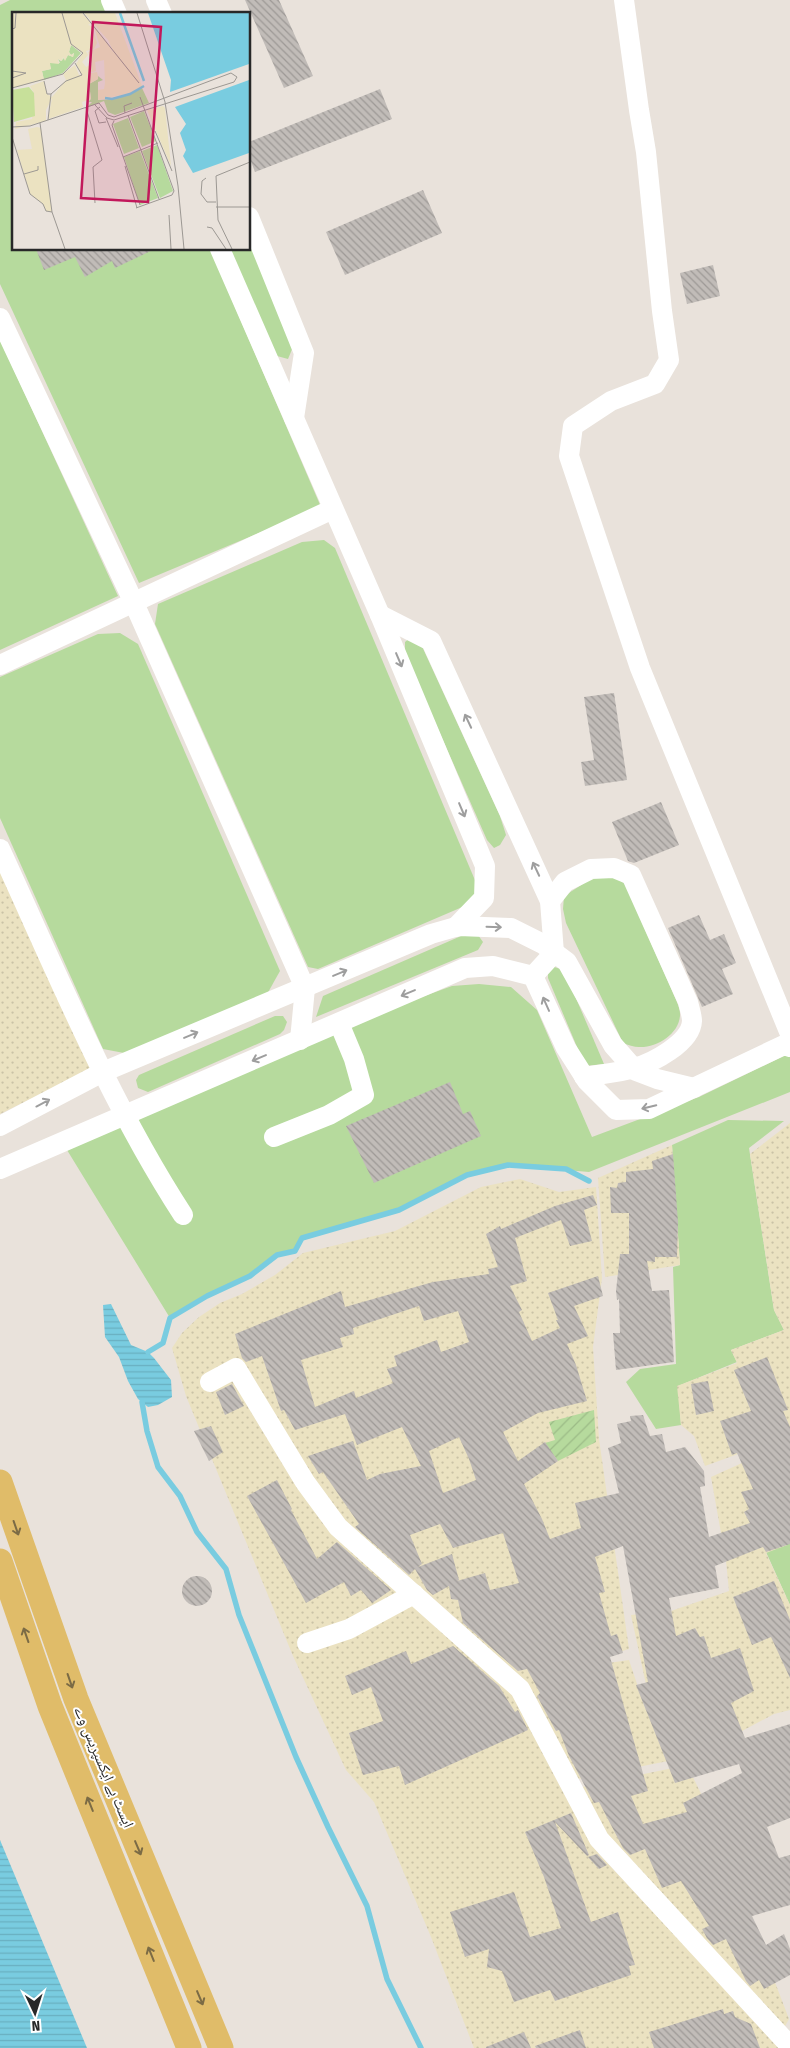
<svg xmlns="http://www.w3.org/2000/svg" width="790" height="2048" viewBox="0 0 790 2048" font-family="'Fira Sans Condensed','Noto Naskh Arabic',sans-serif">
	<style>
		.grass { fill: #b6da9d }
		.sand { fill: url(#sand-dots) }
		.garden { fill: url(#garden-furrows) }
		.water { fill: url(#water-rules) }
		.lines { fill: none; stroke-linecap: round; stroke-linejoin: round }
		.stream { stroke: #79cce0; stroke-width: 5.5 }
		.building { fill: url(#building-back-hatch); fill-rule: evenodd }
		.minor { stroke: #fff; stroke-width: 20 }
		.major { stroke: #e0bc69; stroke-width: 25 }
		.oneway { stroke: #9e9e9e }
		.oneway2 { stroke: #7b6b45 }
		.labels { text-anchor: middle; stroke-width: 4; stroke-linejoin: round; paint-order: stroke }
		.street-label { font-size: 15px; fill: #282828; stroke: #fff }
		.inset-river { fill: none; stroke: #79cce0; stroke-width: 2.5 }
		.inset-road { fill: none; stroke: #9c9893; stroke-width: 1 }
		.view { fill: #c2185b; fill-opacity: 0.15; stroke: #c2185b; stroke-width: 2.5 }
		.inset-edge { fill: none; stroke: #282828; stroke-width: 2.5 }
	</style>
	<defs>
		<pattern id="sand-dots" width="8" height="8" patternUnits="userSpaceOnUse" patternTransform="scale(1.25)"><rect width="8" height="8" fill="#ebe2c1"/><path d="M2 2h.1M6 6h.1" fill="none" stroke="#cac2a6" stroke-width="1.8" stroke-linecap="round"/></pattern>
		<pattern id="garden-furrows" width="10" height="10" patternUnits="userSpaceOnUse" patternTransform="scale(1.25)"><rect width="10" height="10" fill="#b6da9d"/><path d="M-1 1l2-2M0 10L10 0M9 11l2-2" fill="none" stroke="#9cbb87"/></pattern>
		<pattern id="water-rules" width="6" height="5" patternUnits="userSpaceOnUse" patternTransform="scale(1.25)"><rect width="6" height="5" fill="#79cce0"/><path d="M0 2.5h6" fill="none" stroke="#69afc0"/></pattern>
		<pattern id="building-back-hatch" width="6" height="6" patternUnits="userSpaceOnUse" patternTransform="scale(1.25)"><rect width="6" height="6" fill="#c1bcb8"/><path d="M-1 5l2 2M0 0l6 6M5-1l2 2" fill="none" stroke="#9d9996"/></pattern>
	</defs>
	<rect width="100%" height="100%" fill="#e9e2db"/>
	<g class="grass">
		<path d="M 10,0 L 103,0 L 109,14 L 14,14 L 14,249 L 210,249 L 321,507 L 139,583 L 0,284 L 0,5 Z"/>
		<path d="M 249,235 L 293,347 L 288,359 L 277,356 L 229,249 L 249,249 Z"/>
		<path d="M 0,340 L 118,596 L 0,650 Z"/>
		<path d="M 324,540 L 335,548 L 477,885 L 474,897 L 467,905 L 318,969 L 308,967 L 155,624 L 158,604 L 302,542 Z"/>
		<path d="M 120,633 L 138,644 L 280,971 L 266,996 L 124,1053 L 103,1049 L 0,818 L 0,677 L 98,634 Z"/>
		<path d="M 410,638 L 420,642 L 500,816 L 506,835 L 500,845 L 494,848 L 487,840 L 405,654 L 405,642 Z"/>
		<path d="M 597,875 L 614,876 L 625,884 L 677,1002 C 678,1005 680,1010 680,1013 C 681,1033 657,1048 639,1047 C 634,1047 628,1045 623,1043 L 566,923 L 563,909 L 564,896 Z"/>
		<path d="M 468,933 L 478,935 L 483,942 L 478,950 L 316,1017 L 323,996 Z"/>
		<path d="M 551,966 L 564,970 L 604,1064 L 585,1066 L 548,978 L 548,971 Z"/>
		<path d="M 479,984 L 511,987 L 537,1010 L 592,1137 L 699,1097 L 790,1053 L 790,1092 L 589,1172 L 508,1165 L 467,1175 L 399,1210 L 302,1238 L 295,1251 L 277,1255 L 250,1276 L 207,1296 L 170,1318 L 67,1150 L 405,1003 L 452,986 Z"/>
		<path d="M 275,1016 L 283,1016 L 287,1022 L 284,1030 L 280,1034 L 148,1092 L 138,1088 L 136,1080 L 139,1075 Z"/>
		<path d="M 728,1120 L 784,1121 L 749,1148 L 774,1310 L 784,1330 L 731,1350 L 737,1362 L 678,1386 L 681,1425 L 656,1429 L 626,1382 L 640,1369 L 676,1364 L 673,1267 L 680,1265 L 672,1145 Z"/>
		<path d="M 790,1538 L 790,1605 L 766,1552 L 787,1545 Z"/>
	</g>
	<g class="sand">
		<path d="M 0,865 L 91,1069 L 0,1114 Z"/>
		<path d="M 790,1123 L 790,1435 L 705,1466 L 694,1436 L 681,1425 L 677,1386 L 737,1363 L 731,1350 L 784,1330 L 774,1310 L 750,1154 Z"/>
		<path d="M 672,1145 L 680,1265 L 605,1277 L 598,1178 Z"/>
		<path d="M 520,1179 L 559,1192 L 596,1187 L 602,1278 L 593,1347 L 599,1439 L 629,1649 L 561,1670 L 629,1660 L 645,1708 L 661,1717 L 688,1757 L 573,1780 L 599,1854 L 782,2048 L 474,2048 L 431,1937 L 374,1802 L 346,1770 L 293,1656 L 186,1396 L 172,1348 L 182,1333 L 199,1317 L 220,1303 L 242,1294 L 275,1275 L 303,1253 L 395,1231 L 481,1187 Z"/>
		<path d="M 753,1458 L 787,1545 L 766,1553 L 790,1605 L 790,1710 L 774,1714 L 742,1731 L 650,1703 L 631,1615 L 671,1611 L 729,1591 L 726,1561 L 711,1477 Z"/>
		<path d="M 687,1765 L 710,1812 L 789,2019 L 784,2028 L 607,1839 L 582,1787 Z"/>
	</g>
	<path class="garden" d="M 594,1410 L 596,1442 L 558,1461 L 545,1443 L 555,1440 L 549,1422 Z"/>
	<g class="water">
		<path d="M 111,1304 L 131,1345 L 148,1352 L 154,1358 L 171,1380 L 172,1397 L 158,1405 L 148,1407 L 138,1399 L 128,1381 L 119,1357 L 105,1337 L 103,1305 Z"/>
		<path d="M 0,1840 L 87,2048 L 0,2048 Z"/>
	</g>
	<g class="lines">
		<g class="stream">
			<path d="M 148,1352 L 163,1343 L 170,1318 L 207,1296 L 250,1276 L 277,1255 L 295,1251 L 302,1238 L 399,1210 L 467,1175 L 508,1165 L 566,1169 L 589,1181"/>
			<path d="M 142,1402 L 147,1431 L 158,1467 L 180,1496 L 197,1532 L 226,1569 L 239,1615 L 296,1757 L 328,1827 L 367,1906 L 387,1979 L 421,2048"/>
		</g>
	</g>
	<g class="building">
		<path d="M 245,0 L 279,0 L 313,76 L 284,88 Z"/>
		<path d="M 380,89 L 392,119 L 255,172 L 249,156 L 249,142 Z"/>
		<path d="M 423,190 L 442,233 L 345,275 L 326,232 Z"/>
		<path d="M 36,249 L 155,249 L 115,268 L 112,261 L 85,277 L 75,257 L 44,270 Z"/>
		<path d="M 713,265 L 720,296 L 687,304 L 680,273 Z"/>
		<path d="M 614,693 L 627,780 L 585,786 L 581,762 L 594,760 L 584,697 Z"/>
		<path d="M 661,802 L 679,845 L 634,863 L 628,861 L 612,822 Z"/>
		<path d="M 699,915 L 710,940 L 724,934 L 736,963 L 722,969 L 733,994 L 702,1007 L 668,928 Z"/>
		<path d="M 450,1082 L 463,1114 L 470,1111 L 481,1136 L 374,1183 L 346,1126 Z"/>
		<path d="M 673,1154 L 678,1222 L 677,1257 L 655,1257 L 655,1262 L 647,1261 L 652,1291 L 669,1290 L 674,1362 L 616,1370 L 613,1333 L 620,1333 L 619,1299 L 617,1300 L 616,1291 L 620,1254 L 629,1254 L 629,1213 L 611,1213 L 610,1187 L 617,1188 L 618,1183 L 626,1182 L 626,1172 L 653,1169 L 652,1161 Z"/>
		<path d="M 593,1195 L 597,1205 L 584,1210 L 592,1241 L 570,1246 L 561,1220 L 515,1238 L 527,1281 L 510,1286 L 522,1310 L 519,1312 L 532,1341 L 560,1328 L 556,1320 L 558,1320 L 548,1293 L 598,1276 L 603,1296 L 574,1306 L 588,1336 L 567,1344 L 576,1365 L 587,1401 L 538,1413 L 503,1432 L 518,1461 L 545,1442 L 558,1461 L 524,1484 L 542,1519 L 550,1539 L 581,1528 L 575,1503 L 619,1493 L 608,1448 L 621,1443 L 617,1424 L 631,1421 L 630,1416 L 643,1415 L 650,1436 L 662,1434 L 666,1452 L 685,1447 L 704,1471 L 705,1486 L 700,1487 L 709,1537 L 750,1523 L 744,1512 L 749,1509 L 741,1492 L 753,1489 L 737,1453 L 732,1455 L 720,1421 L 751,1411 L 734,1370 L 767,1357 L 788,1410 L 783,1411 L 790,1427 L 790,1544 L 766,1552 L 763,1547 L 715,1566 L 719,1588 L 669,1598 L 676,1636 L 695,1628 L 700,1637 L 704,1636 L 711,1658 L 740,1648 L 754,1691 L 731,1703 L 745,1738 L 790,1724 L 790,1818 L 767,1827 L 779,1858 L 790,1855 L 790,1905 L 752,1916 L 766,1945 L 784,1934 L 790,1949 L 790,1975 L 764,1989 L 759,1980 L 750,1986 L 746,1981 L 726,1939 L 713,1945 L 707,1938 L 702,1929 L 709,1926 L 681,1881 L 662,1888 L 645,1849 L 630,1855 L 623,1848 L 599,1802 L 594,1803 L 569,1756 L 559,1730 L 556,1731 L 537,1696 L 540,1693 L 527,1669 L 518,1671 L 463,1623 L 458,1600 L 451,1599 L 449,1586 L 433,1595 L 427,1590 L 415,1569 L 409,1575 L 355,1527 L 359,1524 L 323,1472 L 319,1474 L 308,1456 L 353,1441 L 367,1480 L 380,1474 L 421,1466 L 402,1427 L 357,1445 L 345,1414 L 295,1430 L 284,1410 L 281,1411 L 262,1356 L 246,1362 L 242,1358 L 235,1334 L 341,1291 L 345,1307 L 433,1282 L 489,1274 L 488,1269 L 498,1267 L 486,1234 L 500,1226 L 501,1229 L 555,1206 ZM 419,1306 L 424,1321 L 458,1311 L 469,1342 L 441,1352 L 437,1340 L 394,1356 L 397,1366 L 387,1369 L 393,1383 L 356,1398 L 354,1391 L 315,1407 L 301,1360 L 343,1347 L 340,1338 L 354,1334 L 353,1328 ZM 459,1437 L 469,1459 L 476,1480 L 443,1493 L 429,1451 ZM 440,1524 L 453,1548 L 503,1533 L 519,1583 L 490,1590 L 485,1573 L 457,1581 L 459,1580 L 452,1554 L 418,1567 L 422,1564 L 410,1535 ZM 623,1546 L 648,1682 L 636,1685 L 675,1783 L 739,1764 L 742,1773 L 683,1803 L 687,1812 L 643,1824 L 631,1796 L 648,1791 L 610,1657 L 623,1653 L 617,1634 L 611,1636 L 599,1593 L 605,1592 L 595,1557 Z"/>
		<path d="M 708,1381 L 714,1411 L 696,1415 L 691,1384 Z"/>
		<path d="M 232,1384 L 244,1406 L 225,1415 L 216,1392 Z"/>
		<path d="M 211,1426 L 223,1452 L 209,1461 L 194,1431 Z"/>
		<path d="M 277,1480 L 292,1509 L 291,1510 L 317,1559 L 337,1542 L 391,1590 L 372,1603 L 361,1590 L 351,1596 L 344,1582 L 306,1603 L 247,1496 Z"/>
		<circle cx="197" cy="1591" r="15"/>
		<path d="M 774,1581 L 790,1620 L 790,1678 L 771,1637 L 752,1645 L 733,1597 Z"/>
		<path d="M 453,1646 L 499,1686 L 515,1712 L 518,1710 L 528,1730 L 405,1785 L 399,1766 L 363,1775 L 349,1733 L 383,1721 L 371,1687 L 352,1695 L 345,1676 L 406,1651 L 411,1664 Z"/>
		<path d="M 571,1813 L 589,1855 L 587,1856 L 555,1822 L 591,1922 L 618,1912 L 635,1965 L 629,1966 L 631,1975 L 555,2001 L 550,1990 L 514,2002 L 502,1971 L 487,1967 L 489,1949 L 465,1957 L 450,1912 L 514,1892 L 530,1937 L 561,1928 L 544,1877 L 525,1832 Z"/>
		<path d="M 597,1854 L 607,1865 L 599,1869 L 588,1857 Z"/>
		<path d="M 723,2009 L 724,2014 L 733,2011 L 735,2017 L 751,2024 L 760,2048 L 654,2048 L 649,2032 Z"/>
		<path d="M 580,2030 L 586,2048 L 536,2048 L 535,2046 Z"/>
		<path d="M 524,2032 L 531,2048 L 486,2048 L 486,2047 Z"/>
	</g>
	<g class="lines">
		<g class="minor">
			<path d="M 111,0 L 117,14"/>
			<path d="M 156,0 L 162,14"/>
			<path d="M 624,0 L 639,110 L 646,152 L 662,311 L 669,360 L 655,384 L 611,401 L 573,426 L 569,456 L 640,668 L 790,1034"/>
			<path d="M 249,217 L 304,353 L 294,418"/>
			<path d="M 220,249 L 380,615 L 485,866 L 484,898 L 456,927"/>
			<path d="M 0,318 L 134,603 L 305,988 L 300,1040"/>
			<path d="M 380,615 L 431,641 L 550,901 L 554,953 L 533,976"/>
			<path d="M 0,665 L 333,509"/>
			<path d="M 0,849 C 57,973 109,1101 183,1215"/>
			<path d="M 550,901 L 565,882 L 591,869 L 614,868 L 631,875 L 688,1002 C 689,1007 692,1015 692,1021 C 691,1043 652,1063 634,1068 C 618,1073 600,1074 584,1077"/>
			<path d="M 0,1126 L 103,1072 L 431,934 L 459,926 L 511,928 L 543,944 L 567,962 L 613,1045 L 636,1071 L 657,1079 L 694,1088"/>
			<path d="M 274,1137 L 329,1115 L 364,1095 L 354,1059 L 339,1023"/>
			<path d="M 0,1169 L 465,968 L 493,966 L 533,976 L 566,1048 L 587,1081 L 616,1110 L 649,1109 L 784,1045 L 790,1047"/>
			<path d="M 210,1382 L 236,1368 L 305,1482 L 338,1527 L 520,1689 L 599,1839 L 790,2046"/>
			<path d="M 307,1643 L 349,1629 L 414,1594"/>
		</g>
		<g class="major">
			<path d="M 0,1482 L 76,1699 L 221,2048"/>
			<path d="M 0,1561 L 50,1706 L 189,2048"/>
		</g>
	</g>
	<defs><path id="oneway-shaft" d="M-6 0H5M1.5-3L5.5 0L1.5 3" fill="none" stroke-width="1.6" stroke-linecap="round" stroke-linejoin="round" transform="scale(1.25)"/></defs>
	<g class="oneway">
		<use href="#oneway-shaft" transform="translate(399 660) rotate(67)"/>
		<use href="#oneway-shaft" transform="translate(468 721) rotate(-115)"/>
		<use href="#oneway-shaft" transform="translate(462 810) rotate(67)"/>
		<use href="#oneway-shaft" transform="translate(536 869) rotate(-115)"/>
		<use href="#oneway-shaft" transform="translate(494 927) rotate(2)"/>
		<use href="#oneway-shaft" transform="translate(340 973) rotate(-23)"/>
		<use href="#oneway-shaft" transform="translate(408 993) rotate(157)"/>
		<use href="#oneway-shaft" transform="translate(546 1004) rotate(-114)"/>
		<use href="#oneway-shaft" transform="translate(191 1035) rotate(-23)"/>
		<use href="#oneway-shaft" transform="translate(259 1058) rotate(157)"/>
		<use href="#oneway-shaft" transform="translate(43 1103) rotate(-28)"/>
		<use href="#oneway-shaft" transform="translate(649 1107) rotate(166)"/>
	</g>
	<g class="oneway2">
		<use href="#oneway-shaft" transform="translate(16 1528) rotate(71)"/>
		<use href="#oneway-shaft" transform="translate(26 1635) rotate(-109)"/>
		<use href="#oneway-shaft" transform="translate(70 1681) rotate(71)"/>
		<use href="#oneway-shaft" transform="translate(90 1804) rotate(-112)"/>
		<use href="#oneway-shaft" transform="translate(138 1848) rotate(67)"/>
		<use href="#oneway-shaft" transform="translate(151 1954) rotate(-112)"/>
		<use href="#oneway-shaft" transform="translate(200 1998) rotate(67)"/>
	</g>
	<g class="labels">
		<g class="street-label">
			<text transform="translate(104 1767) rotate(67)" y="5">ایسٹ بے ایکسپریس وے</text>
		</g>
	</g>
	<g transform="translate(12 12)">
		<rect width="238" height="238" fill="#e9e2db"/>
		<path d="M 35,1 L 51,5 L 34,5 L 12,12 L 18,27 L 15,20 L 6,15 L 14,5 ZM 59,33 L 69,41 L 51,61 L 32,68 L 30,59 L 39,57 L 37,51 L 48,51 L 46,47 L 49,49 L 53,45 L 53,48 L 56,43 L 61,45 L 62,41 L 59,43 L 57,40 ZM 86,64 L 91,68 L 86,70 L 86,88 L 103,87 L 130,76 L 137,91 L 103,103 L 96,100 L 92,89 L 74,96 L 80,90 L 76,90 L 79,87 L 77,72 L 86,67 ZM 132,99 L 144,129 L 130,135 L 118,105 ZM 116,106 L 127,136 L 112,142 L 101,112 ZM 145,133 L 161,179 L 148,186 L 130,139 ZM 128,139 L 146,186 L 128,193 L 112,145 Z" fill="#b6da9d"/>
		<path d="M 0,1 L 3,1 L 4,15 L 4,1 L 70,1 L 79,11 L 76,13 L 80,14 L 85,31 L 82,37 L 74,39 L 76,43 L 70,50 L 74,55 L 80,52 L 76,40 L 88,35 L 81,12 L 102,41 L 96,28 L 72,1 L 103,1 L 130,74 L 118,81 L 86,88 L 86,78 L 92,77 L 93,71 L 92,48 L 83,50 L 84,59 L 70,63 L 64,52 L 71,41 L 59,33 L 57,40 L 59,43 L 62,41 L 61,45 L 56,43 L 53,49 L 51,45 L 50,49 L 46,47 L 47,52 L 38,51 L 39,57 L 30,59 L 32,68 L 0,76 ZM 63,53 L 67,63 L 85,60 L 86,64 L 86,67 L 77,72 L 79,87 L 70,90 L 71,95 L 36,107 L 40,86 L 34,98 L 34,109 L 3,117 L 4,110 L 20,107 L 22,81 L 18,74 L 32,69 L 35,82 L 40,85 L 54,68 L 51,62 ZM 151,94 L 153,96 L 159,154 L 135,98 ZM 25,115 L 29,116 L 40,200 L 34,199 L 31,192 L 18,182 L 5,138 L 20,137 L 16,117 Z" fill="#ebe2c1"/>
		<path d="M 17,75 L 22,81 L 23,104 L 2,110 L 0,78 Z" fill="#c7e09a"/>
		<path d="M 136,1 L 237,1 L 237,52 L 158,80 L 159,68 ZM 237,68 L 237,141 L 181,161 L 171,144 L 174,138 L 168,121 L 174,112 L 163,95 Z" fill="#79cce0"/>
		<path class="inset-river" d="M 108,1 L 132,69M 93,86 L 100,87 L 118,82 L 132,74"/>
		<path class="inset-road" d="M 71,1 L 127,71M 125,1 L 153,90 L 166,174 L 172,237M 0,17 L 3,16 L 4,1M 0,59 L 14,61 L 0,66M 32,69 L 35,82 L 39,82M 0,76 L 51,62 L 71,41 L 59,32 L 50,1M 88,95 L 83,99 L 87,111 L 94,110M 74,96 L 90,148 L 81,155 L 83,191M 113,101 L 112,94 L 120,91M 116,103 L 147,187M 94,106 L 106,135M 36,108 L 39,82 L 54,69 L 70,63 L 63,51M 102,109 L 100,113 L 128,193M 28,111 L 40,200 L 53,237M 0,115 L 18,114 L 87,91 L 96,103 L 102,105 L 219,61 L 225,65 L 222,70 L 102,108 L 95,106 L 83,93M 143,119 L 152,140M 0,125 L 18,182 L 31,192 L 34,199 L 40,200M 152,140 L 160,159M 111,145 L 146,131M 113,154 L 125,196M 12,162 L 26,158 L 26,154M 194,166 L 190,169 L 189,182 L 195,190 L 204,190M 204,195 L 238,195M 124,196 L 160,183 L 162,179 L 128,85M 157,203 L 159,237M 195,215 L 200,216 L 214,237M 220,237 L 206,208 L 204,164 L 238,150"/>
		<path class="view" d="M 81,10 L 149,15 L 136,190 L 69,186 Z"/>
		<rect width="238" height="238" class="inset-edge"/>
	</g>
	<g transform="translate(35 2013) rotate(176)" stroke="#ffffff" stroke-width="4" paint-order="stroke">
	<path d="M0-4L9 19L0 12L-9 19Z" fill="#282828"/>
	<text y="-8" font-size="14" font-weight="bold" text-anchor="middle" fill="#282828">N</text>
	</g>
</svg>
